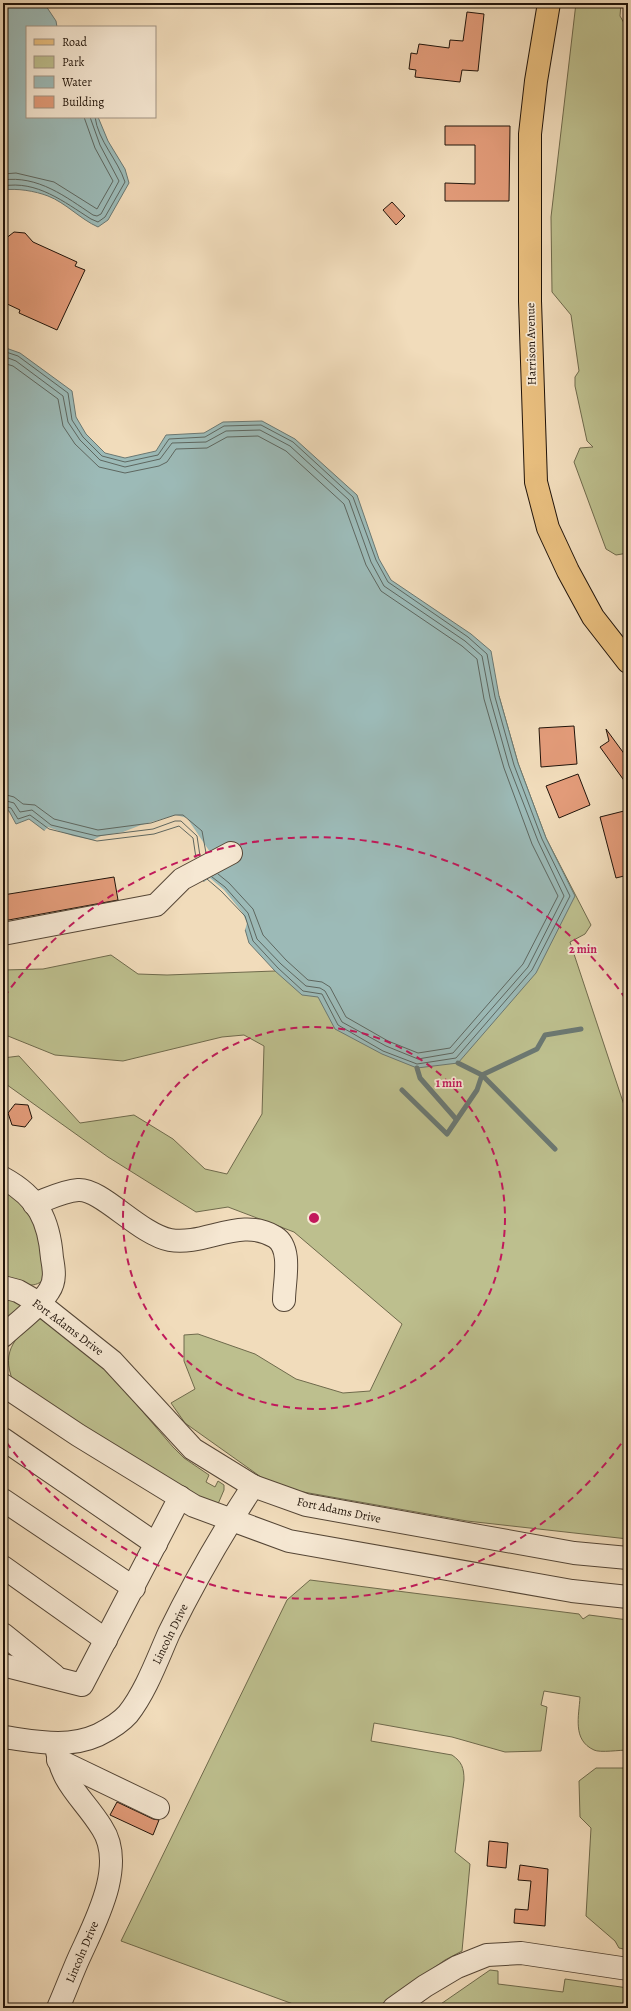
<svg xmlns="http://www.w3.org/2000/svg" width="631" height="2011" viewBox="0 0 631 2011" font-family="Alegreya,serif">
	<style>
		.green { fill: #bdbf8e; stroke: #6f6a4c }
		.water { fill: #9cbab7; stroke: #6b7872 }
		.pier { fill: #f1dcbb }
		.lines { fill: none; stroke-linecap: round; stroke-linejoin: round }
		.shore { stroke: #5e6760; stroke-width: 1 }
		.stream { stroke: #6b7872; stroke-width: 5 }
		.building { fill: #e29b79; stroke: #21140a }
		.minor-casing { stroke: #554636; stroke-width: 24 }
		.major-casing { stroke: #21140a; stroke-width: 24 }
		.minor { stroke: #f6e8d3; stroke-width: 22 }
		.major { stroke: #e8be7e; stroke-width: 22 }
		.ring { fill: none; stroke: #c2185b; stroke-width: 2; stroke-dasharray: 7 5 }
		.labels { text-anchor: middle; stroke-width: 3.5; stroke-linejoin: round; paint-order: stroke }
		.street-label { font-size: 12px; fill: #21140a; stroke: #f6e8d3 }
		.centre { fill: #c2185b; stroke: #f6e8d3; stroke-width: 2 }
		.ring-label { font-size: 12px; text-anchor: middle; font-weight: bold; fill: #c2185b; stroke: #f6e8d3; stroke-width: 3.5; stroke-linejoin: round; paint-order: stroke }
	</style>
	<rect width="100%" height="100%" fill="#f1dcbb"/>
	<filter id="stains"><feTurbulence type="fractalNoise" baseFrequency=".005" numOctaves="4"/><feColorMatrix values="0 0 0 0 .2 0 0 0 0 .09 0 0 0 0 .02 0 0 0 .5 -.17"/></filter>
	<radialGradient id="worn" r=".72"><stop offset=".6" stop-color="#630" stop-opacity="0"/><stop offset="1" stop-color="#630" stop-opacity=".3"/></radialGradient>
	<g class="green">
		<path d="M 576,3 L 621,3 L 620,16 L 628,30 L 628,553 L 616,555 L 606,549 L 574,462 L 580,448 L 593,447 L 587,441 L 575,386 L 575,377 L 579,371 L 571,315 L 552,292 L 551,217 Z"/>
		<path d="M 499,696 L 518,763 L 546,838 L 591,925 L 585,934 L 570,942 L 628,1117 L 628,1539 L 467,1521 L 275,1487 L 185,1423 L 171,1403 L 195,1389 L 184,1361 L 184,1335 L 198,1334 L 255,1354 L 296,1379 L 343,1393 L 370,1391 L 402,1324 L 294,1232 L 228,1207 L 196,1212 L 108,1157 L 3,1082 L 3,1058 L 19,1056 L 80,1123 L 134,1115 L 173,1139 L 205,1169 L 227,1174 L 262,1114 L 264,1046 L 244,1035 L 222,1037 L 123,1061 L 55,1055 L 3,1034 L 3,970 L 43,969 L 111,955 L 138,974 L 167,975 L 275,971 Z"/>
		<path d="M 3,1187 L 27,1204 L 46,1257 L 42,1281 C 31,1290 16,1282 3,1278 Z"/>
		<path d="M 3,1295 L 23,1305 L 3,1322 Z"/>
		<path d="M 40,1317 L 95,1356 L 173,1447 L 184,1458 L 209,1475 L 206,1482 L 215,1487 L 218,1481 L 224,1485 L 224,1490 L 218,1504 L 209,1507 L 13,1381 C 0,1350 17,1335 40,1317 Z"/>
		<path d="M 310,1580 L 579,1614 L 583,1619 L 589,1615 L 628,1620 L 628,1750 C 620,1750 600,1753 594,1750 C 572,1740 579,1716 580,1697 L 544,1691 L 541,1705 L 547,1707 L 541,1751 L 505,1752 L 452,1737 L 374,1723 L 371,1741 L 452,1755 C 462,1762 464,1768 464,1780 L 455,1852 L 470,1864 L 462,1951 L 445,1960 L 376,2008 L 304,2008 L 121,1941 L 287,1600 Z"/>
		<path d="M 596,1768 L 628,1768 L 628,1950 L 619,1948 L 615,1941 L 586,1916 L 591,1828 L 580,1817 L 579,1781 Z"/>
		<path d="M 490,1970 L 498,1971 L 498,1984 L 563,1992 L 565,1979 L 628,1988 L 628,2008 L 435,2008 Z"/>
	</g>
	<g class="water">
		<path d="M 3,3 L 44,3 L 56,21 L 57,27 L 27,27 L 27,117 L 98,117 L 108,141 L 125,169 L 129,183 L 108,220 L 98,227 C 80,219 66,203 48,196 C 35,191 17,188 3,190 Z"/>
		<path d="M 3,347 L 20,353 L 72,391 L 76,417 L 86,434 L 105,453 L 125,458 L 156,451 L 166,435 L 204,433 L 223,422 L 262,421 L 295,439 L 357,495 L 379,559 L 391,580 L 471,634 L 491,651 L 499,696 L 518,763 L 546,838 L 575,896 L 536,973 L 458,1063 L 417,1068 L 382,1054 L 335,1029 L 318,997 L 302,995 L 275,971 L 249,943 L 242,919 L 219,894 L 201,879 L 189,840 L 178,830 L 97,845 L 45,831 L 29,819 L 16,824 L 9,811 L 3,809 Z"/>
	</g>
	<g class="pier">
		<path d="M 176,815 L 187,818 L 210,852 L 191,863 L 187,841 L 178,832 L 155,840 L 97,847 L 46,835 L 43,832 L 48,827 L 73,836 L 93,840 L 101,836 L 123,832 L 141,825 Z"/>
		<path d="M 210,878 L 224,890 L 242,912 L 247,923 L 245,930 L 243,930 L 240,920 L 217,895 L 202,883 Z"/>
	</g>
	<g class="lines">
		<g class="shore">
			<path d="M 3,174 L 16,173 L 54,182 L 97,209 L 113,181 L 95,148 L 84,117"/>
			<path d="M 3,180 C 38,175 66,197 93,215 L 97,216 L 101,214 L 119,181 L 100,145 L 90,117"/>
			<path d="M 3,186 C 37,180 64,202 91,219 L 98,222 L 105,217 L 125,182 C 118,160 98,141 95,117"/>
			<path d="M 3,351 L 18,356 L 68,393 L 72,420 L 83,437 L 102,456 L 125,462 L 158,455 L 169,439 L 205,437 L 224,426 L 261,425 L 293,442 L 353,497 L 376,560 L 388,582 L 468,637 L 487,654 L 495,697 L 514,765 L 542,839 L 570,896 L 532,970 L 456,1058 L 417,1064 L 383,1051 L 338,1025 L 322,994 L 303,991 L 278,968 L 253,941 L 245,916 L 221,891 L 207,879"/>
			<path d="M 3,356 L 16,361 L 63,396 L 68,422 L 80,440 L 100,460 L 125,467 L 160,459 L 172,443 L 206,442 L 226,431 L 260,430 L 290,446 L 349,500 L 371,562 L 384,586 L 465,641 L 482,656 L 490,698 L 509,766 L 538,841 L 564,896 L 528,967 L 453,1053 L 418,1059 L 386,1046 L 342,1022 L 325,991 L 320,988 L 306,986 L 281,964 L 257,939 L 248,913 L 225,887 L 212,877"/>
			<path d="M 3,363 L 13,366 L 58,399 L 63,426 L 75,444 L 99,467 L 125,473 L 159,466 L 167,462 L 176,449 L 207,448 L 227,437 L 258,436 L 286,451 L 344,504 L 366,565 L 381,591 L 462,646 L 477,659 L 484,699 L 504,768 L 532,844 L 558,896 L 523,964 L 450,1048 L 418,1053 L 388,1041 L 346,1017 L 330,987 L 322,982 L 308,980 L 286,960 L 263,935 L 253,909 L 229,883 L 218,874"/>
			<path d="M 3,794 L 14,797 L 23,804 L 35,805 L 54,819 L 98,830 L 151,823 L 175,815 L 183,815 L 202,831 L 206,853"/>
			<path d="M 3,800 L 14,803 L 20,812 L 32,810 L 51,825 L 97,836 L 153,829 L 175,821 L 181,821 L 197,836 L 200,856"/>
			<path d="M 3,806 L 11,808 L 18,819 L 30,815 L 49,829 L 97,841 L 154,834 L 179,826 L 193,838 L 196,858"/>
		</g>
		<g class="stream">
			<path d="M 458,1063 L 482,1075 L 555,1149"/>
			<path d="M 417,1068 L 420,1078 L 456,1119"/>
			<path d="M 402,1090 L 447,1134 L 477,1090 L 482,1075 L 537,1049 L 545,1035 L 581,1029"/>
		</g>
	</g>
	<g class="building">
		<path d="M 467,12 L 484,14 L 478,71 L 462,70 L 460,82 L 415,77 L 416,70 L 409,69 L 411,53 L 417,54 L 419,44 L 449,48 L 450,40 L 463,41 Z"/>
		<path d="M 445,126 L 510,126 L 509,201 L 445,201 L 445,183 L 475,184 L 475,145 L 445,145 Z"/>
		<path d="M 392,202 L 405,216 L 396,225 L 383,210 Z"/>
		<path d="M 14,232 L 25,233 L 33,242 L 77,262 L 75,266 L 85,270 L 57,330 L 19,313 L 20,310 L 3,302 L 3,243 L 5,239 Z"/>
		<path d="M 574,726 L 577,764 L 541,767 L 539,728 Z"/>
		<path d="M 606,729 L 628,759 L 628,786 L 600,747 L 609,741 Z"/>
		<path d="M 578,774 L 590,805 L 559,818 L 546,786 Z"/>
		<path d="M 628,810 L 628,875 L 616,878 L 600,817 Z"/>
		<path d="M 114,877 L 118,900 L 3,921 L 3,895 Z"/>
		<path d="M 15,1104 L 28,1105 L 32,1118 L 25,1127 L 12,1125 L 8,1113 Z"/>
		<path d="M 117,1802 L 153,1819 L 159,1820 L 153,1835 L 110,1815 Z"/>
		<path d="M 489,1841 L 508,1843 L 506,1868 L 487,1866 Z"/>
		<path d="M 520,1865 L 548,1869 L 545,1926 L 514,1923 L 515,1909 L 528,1910 L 531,1881 L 518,1880 Z"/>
	</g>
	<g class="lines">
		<defs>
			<g id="minor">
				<path d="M 3,934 L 156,905 L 182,879 L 231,853"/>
				<path d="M 3,1178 C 38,1197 49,1220 52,1258 C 54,1269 56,1281 49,1291 C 38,1308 18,1322 3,1336"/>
				<path d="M 34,1204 C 48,1199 63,1191 78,1190 C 101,1188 139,1234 170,1240 C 205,1246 241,1216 275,1237 C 293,1248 284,1282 284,1300"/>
				<path d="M 3,1287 L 18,1291 L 39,1303 L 112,1361 L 193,1449 L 253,1486 L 306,1505 L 574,1553 L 628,1558"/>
				<path d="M 3,1385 L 78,1435 L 194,1506 L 289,1541 L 572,1591 L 628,1597"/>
				<path d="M 3,1439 L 156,1544"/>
				<path d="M 3,1500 L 134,1588"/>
				<path d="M 3,1567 L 106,1640"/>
				<path d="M 3,1634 L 54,1675"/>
				<path d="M 3,1665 L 82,1685 L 180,1497"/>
				<path d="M 3,1737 C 35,1741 67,1749 98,1735 C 108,1730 121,1722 128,1714 C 146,1691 157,1660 169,1633 C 193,1584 223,1532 253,1486"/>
				<path d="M 56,1744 C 60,1784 83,1797 102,1828 C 127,1866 94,1924 78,1960 C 71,1976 65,1992 58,2008"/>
				<path d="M 58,1760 L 158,1808"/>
				<path d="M 394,2008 L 425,1986 L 457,1967 L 487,1955 L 521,1953 L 628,1969"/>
			</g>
			<path id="major" d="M 549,3 L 536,81 L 530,134 L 530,301 L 536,482 L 548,528 L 568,571 L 593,617 L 628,662"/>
		</defs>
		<use href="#minor" class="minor-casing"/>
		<use href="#major" class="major-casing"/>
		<use href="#minor" class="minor"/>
		<use href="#major" class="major"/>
	</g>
	<g class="ring">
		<circle cx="314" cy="1218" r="191"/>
		<path d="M628 1434A381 381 0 0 1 4 1439M4 997A381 381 0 0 1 628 1002"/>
	</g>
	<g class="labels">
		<g class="street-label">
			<text transform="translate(531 344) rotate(-91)" y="4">Harrison Avenue</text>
			<text transform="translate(68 1327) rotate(37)" y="4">Fort Adams Drive</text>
			<text transform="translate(339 1510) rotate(12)" y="4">Fort Adams Drive</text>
			<text transform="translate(170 1634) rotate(-64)" y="4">Lincoln Drive</text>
			<text transform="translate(82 1952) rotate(-67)" y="4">Lincoln Drive</text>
		</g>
	</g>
	<circle cx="314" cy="1218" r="6" class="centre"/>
	<g class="ring-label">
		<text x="583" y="953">2 min</text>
		<text x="449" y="1087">1 min</text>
	</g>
	<rect width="631" height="2011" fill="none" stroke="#f1dcbb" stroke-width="16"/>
	<rect x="4" y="4" width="623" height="2003" fill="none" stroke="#21140a" stroke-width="2"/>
	<rect x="8" y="8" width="615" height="1995" fill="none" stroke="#21140a"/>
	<rect x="26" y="26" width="130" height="92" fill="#f6e8d3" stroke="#a19383"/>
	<rect x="34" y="39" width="20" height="6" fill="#e8be7e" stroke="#a19383"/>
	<text x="62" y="46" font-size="12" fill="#21140a">Road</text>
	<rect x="34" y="56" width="20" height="12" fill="#bdbf8e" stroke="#a19383"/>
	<text x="62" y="66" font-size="12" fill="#21140a">Park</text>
	<rect x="34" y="76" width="20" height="12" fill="#9cbab7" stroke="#a19383"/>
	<text x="62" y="86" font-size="12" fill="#21140a">Water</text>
	<rect x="34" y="96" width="20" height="12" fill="#e29b79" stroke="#a19383"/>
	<text x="62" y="106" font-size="12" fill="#21140a">Building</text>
	<rect width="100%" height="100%" filter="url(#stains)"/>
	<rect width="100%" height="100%" fill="url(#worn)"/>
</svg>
